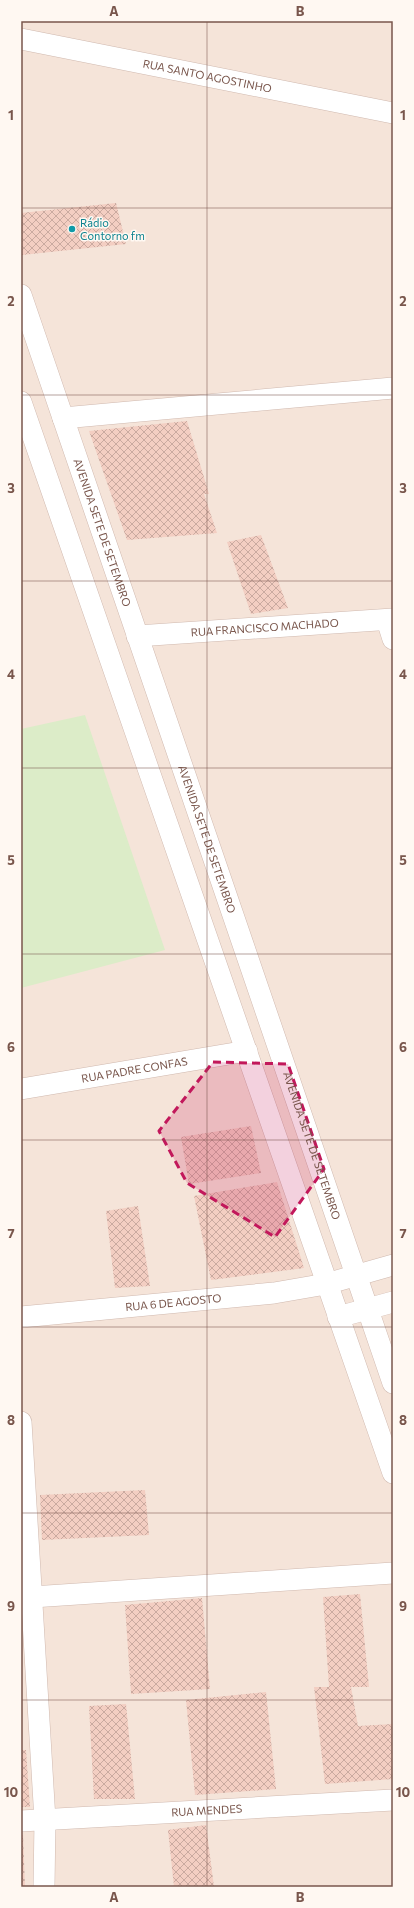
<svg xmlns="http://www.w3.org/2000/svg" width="414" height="1908" viewBox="0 0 414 1908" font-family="Commissioner,sans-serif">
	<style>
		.residential { fill: #f5e4d9 }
		.green { fill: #dcecc8 }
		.building { fill: url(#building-cross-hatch) }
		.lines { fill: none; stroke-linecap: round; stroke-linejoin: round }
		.street-casing { stroke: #d0b9af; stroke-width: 22 }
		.street { stroke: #fff; stroke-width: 21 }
		.marked { fill: #c2185b; fill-opacity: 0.2; stroke: #c2185b; stroke-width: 3; stroke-dasharray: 8 5; stroke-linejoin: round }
		.grid { fill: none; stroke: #79564c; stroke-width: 1; stroke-opacity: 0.55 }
		.culture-dot { fill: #0f9aa8; stroke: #fff8f2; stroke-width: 1.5 }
		.labels { text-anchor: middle; stroke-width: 3; stroke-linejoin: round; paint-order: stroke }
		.street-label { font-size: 11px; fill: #79564c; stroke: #fff8f2 }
		.culture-label { font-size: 11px; fill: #0d838f; stroke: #fff8f2; text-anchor: start }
		.neatline { fill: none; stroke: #79564c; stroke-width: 1.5 }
		.grid-label { font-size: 13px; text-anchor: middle; font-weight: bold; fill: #79564c }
	</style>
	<defs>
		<pattern id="building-cross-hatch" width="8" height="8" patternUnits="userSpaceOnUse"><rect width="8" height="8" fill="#f3cec2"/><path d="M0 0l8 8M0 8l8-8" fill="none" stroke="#caaaa0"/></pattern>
	</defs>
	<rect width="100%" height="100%" fill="#fdf3eb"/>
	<rect class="residential" x="21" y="21" width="372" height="1866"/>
	<path class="green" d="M 85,715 L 165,950 L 21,988 L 21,729 Z"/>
	<g class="building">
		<path d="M 116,203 L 126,244 L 22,255 L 21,213 Z"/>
		<path d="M 187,421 L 209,494 L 204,494 L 217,533 L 127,540 L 89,431 Z"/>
		<path d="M 261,535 L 288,608 L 251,614 L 227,542 Z"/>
		<path d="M 251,1126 L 261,1173 L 189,1184 L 181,1137 Z"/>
		<path d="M 277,1182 L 304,1268 L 211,1280 L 194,1196 Z"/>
		<path d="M 138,1206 L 150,1286 L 115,1288 L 106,1211 Z"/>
		<path d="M 145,1490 L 149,1535 L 42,1540 L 40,1495 Z"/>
		<path d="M 360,1594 L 369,1687 L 351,1687 L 358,1726 L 393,1724 L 393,1779 L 325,1784 L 314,1687 L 329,1687 L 323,1597 Z"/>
		<path d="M 202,1598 L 210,1689 L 131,1694 L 125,1605 Z"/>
		<path d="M 266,1692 L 276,1789 L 195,1795 L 186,1700 Z"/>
		<path d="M 126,1704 L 135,1799 L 94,1799 L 89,1706 Z"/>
		<path d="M 21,1750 L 26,1750 L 30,1807 L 21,1807 Z"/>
		<path d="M 206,1825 L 214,1887 L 174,1887 L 168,1830 Z"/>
		<path d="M 21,1835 L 23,1835 L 25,1887 L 21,1887 Z"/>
	</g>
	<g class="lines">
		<defs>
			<g id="street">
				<path id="s1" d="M 21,39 L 393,113"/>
				<path id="s2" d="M 21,295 L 393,1383"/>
				<path d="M 21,402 C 145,759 268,1116 393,1473"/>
				<path d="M 63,418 L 393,388"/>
				<path d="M 387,620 L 393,639"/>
				<path id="s3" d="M 137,636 L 393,619"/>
				<path id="s4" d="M 21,1089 L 247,1051"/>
				<path id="s5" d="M 21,1317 L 274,1293 L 326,1284 L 393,1265"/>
				<path d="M 338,1317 L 393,1302"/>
				<path d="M 21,1422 L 45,1820 L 44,1887"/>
				<path d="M 32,1597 L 393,1573"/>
				<path id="s6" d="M 21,1821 L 393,1800"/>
			</g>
		</defs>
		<use href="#street" class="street-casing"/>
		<use href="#street" class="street"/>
	</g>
	<path class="marked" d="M 213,1062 L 288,1064 L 324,1169 L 275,1237 L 187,1183 L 159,1131 Z"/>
	<path class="grid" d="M 207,21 L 207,1887M 21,208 L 393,208M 21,395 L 393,395M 21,581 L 393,581M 21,768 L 393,768M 21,954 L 393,954M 21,1140 L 393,1140M 21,1327 L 393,1327M 21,1513 L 393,1513M 21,1700 L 393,1700"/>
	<circle class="culture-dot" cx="72" cy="229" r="4"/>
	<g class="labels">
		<g class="street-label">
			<text dy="4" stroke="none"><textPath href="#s1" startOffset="190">RUA SANTO AGOSTINHO</textPath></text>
			<text dy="4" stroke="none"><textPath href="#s2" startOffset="251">AVENIDA SETE DE SETEMBRO</textPath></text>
			<text dy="4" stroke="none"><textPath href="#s3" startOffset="128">RUA FRANCISCO MACHADO</textPath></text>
			<text dy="4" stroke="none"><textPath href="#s2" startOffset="575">AVENIDA SETE DE SETEMBRO</textPath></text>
			<text dy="4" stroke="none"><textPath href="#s4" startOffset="115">RUA PADRE CONFAS</textPath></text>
			<text dy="4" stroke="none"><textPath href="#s2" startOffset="899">AVENIDA SETE DE SETEMBRO</textPath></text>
			<text dy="4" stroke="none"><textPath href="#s5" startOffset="153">RUA 6 DE AGOSTO</textPath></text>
			<text dy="4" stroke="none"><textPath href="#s6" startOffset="186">RUA MENDES</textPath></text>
		</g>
		<g class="culture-label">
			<text x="80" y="227">Rádio<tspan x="80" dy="13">Contorno fm</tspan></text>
		</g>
	</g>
	<rect width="414" height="1908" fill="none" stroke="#fff8f2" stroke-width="44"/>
	<rect x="22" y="22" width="370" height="1864" class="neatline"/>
	<g class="grid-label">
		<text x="114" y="16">A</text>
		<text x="300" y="16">B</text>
		<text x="11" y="120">1</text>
		<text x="403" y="120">1</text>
		<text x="11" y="306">2</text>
		<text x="403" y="306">2</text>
		<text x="11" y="493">3</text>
		<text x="403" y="493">3</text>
		<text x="11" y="679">4</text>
		<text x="403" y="679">4</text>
		<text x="11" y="865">5</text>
		<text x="403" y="865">5</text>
		<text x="11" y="1052">6</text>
		<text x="403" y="1052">6</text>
		<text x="11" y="1238">7</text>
		<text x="403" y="1238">7</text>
		<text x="11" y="1425">8</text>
		<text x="403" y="1425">8</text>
		<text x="11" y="1611">9</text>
		<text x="403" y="1611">9</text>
		<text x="11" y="1797">10</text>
		<text x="403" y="1797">10</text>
		<text x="114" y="1902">A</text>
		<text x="300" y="1902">B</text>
	</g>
</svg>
